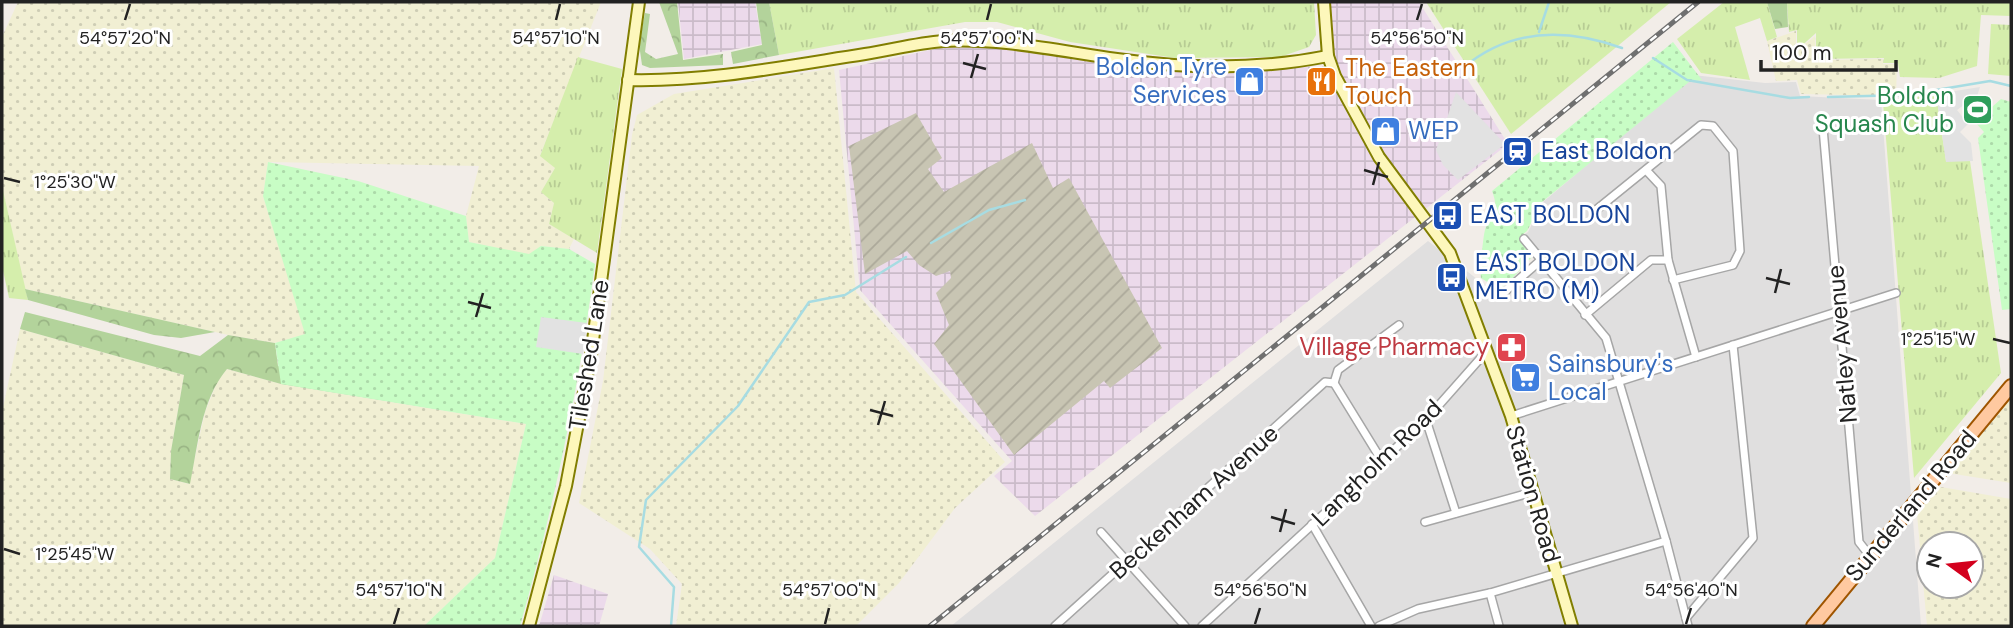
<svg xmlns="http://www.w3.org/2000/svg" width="2013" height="628" viewBox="0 0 2013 628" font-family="'DM Sans',sans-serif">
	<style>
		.residential { fill: #e0dfdf }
		.industrial { fill: url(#industrial-grid) }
		.construction { fill: url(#construction-furrows) }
		.farmland { fill: url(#farmland-dots); fill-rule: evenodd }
		.grass { fill: url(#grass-tufts) }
		.forest { fill: url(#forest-crowns) }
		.park { fill: url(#park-dots) }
		.parking { fill: #e2e2e2 }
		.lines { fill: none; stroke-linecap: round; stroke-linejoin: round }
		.stream { stroke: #a7dce2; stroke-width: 2.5 }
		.street-casing { stroke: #a6a6a6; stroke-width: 10 }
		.secondary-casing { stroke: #817e00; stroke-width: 14 }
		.primary-casing { stroke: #9f5500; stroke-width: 16 }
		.street { stroke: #fff; stroke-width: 7 }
		.secondary { stroke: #fdf7bb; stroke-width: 10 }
		.primary { stroke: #ffc9a0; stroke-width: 12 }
		.rail-casing { stroke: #707070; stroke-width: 5 }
		.rail { stroke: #fff; stroke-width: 2.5; stroke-dasharray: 8; stroke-linecap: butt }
		.ticks { fill: none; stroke: #222; stroke-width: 2.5 }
		.labels { text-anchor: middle; stroke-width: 6; stroke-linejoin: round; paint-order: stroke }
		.shop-label { font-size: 24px; fill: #366cbe; stroke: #fff; text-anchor: start }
		.food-label { font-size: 24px; fill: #c56008; stroke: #fff; text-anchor: start }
		.leisure-label { font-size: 24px; fill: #27864d; stroke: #fff; text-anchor: end }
		.transit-label { font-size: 24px; fill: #164399; stroke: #fff; text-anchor: start }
		.street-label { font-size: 24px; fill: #222; stroke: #fff }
		.health-label { font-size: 24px; fill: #be3a42; stroke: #fff; text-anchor: end }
		.ticks-label { font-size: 18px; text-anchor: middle; fill: #222; stroke: #fff; stroke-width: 6; stroke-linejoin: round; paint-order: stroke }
	</style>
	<defs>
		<pattern id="industrial-grid" width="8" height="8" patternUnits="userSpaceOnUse" patternTransform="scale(1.75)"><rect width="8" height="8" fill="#ecdaeb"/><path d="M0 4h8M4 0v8" fill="none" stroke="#cabbc9"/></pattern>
		<pattern id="construction-furrows" width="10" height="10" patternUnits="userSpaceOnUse" patternTransform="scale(1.75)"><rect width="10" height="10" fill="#c8c5b3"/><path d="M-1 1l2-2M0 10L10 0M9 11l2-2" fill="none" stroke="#aca99a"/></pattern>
		<pattern id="farmland-dots" width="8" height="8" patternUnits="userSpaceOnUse" patternTransform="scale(1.75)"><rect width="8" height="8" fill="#f1efd3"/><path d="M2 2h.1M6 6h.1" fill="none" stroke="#cecdb5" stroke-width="1.8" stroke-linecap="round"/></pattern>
		<pattern id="grass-tufts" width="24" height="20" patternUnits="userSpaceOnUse" patternTransform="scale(1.75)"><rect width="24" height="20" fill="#d5eeac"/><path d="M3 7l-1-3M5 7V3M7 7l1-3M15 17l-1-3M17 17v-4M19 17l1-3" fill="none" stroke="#b7cc94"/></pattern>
		<pattern id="forest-crowns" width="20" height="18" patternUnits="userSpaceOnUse" patternTransform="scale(1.75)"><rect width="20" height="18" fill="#b3d39b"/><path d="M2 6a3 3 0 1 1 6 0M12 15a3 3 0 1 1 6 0" fill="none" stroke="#9ab585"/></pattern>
		<pattern id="park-dots" width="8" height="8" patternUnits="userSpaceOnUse" patternTransform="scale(1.75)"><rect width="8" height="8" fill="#c8fdc5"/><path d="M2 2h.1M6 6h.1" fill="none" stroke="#acd9a9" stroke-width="1.8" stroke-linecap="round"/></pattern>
	</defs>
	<rect width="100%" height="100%" fill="#f2ede8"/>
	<path class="residential" d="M 1693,75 L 1765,83 L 1796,82 L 1800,96 L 1881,100 L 1921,626 L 951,626 L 1428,241 L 1495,293 L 1536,262 L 1521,237 L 1528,232 L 1543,202 Z"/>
	<g class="industrial">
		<path d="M 678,2 L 755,2 L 762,44 L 684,59 Z"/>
		<path d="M 1326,2 L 1419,2 L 1508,144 L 1035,516 L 994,476 L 1012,461 L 860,290 L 839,70 L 944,47 L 1011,45 L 1219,71 L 1324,66 Z"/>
		<path d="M 554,575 L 608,594 L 599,626 L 539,626 Z"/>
	</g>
	<path class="construction" d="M 916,113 L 942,158 L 928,169 L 944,192 L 1032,143 L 1053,188 L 1069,178 L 1162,348 L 1110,388 L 1104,381 L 1014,455 L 934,344 L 949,325 L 936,293 L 951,278 L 950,271 L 936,276 L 919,265 L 907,251 L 865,274 L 849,146 Z"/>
	<g class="farmland">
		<path d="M 18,2 L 601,2 L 540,155 L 555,168 L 541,192 L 554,203 L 549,224 L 574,239 L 569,249 L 541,246 L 530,255 L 469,242 L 466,216 L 479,166 L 268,162 L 263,196 L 306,334 L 275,343 L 228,335 L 25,289 L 2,186 L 2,37 Z"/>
		<path d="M 1796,31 L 1796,51 L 1815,36 L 1816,60 L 1883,59 L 1883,64 L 1897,64 L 1896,96 L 1801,94 L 1797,80 L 1776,81 L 1767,41 Z"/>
		<path d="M 834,68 L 856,292 L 1005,462 L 955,508 L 899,583 L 856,626 L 676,626 L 682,584 L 650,549 L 579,503 L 603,381 L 632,135 L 637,115 L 674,94 Z"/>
		<path d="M 20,329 L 184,375 L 171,451 L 170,479 L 189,484 L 205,412 L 218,380 L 227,369 L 281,384 L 526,424 L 495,558 L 424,626 L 2,626 L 2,412 Z"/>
		<path d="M 2011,398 L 2011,483 L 1948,473 Z"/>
		<path d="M 1935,486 L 2011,499 L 2011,626 L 1927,626 L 1917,514 ZM 1929,544 L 1971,544 L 1971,586 L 1929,586 Z"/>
	</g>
	<g class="grass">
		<path d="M 769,2 L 1314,2 L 1316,35 L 1309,47 L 1280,57 L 1175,58 L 1070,42 L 997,22 L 965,22 L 779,55 Z"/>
		<path d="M 1426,2 L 1671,2 L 1511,134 Z"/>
		<path d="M 1724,2 L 1767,2 L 1777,37 L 1767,41 L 1760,18 L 1735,27 L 1750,80 L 1701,73 L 1677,39 Z"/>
		<path d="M 1787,2 L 2011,2 L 2011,16 L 1981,15 L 1977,66 L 1939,78 L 1900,77 L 1898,63 L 1883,63 L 1884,58 L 1816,59 L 1816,33 L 1797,50 L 1797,30 L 1789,32 Z"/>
		<path d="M 1991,24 L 2011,25 L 2011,76 L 1988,74 Z"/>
		<path d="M 578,57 L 622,69 L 597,253 L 549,224 L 554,203 L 541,192 L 555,168 L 540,156 Z"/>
		<path d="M 1936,94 L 1946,161 L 1970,161 L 2001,373 L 1914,478 L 1883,102 Z"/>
		<path d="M 2,186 L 28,300 L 9,298 L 2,266 Z"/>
	</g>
	<g class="forest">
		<path d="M 659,2 L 677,2 L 683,60 L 723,54 L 723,65 L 650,68 L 642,65 L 639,44 L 645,13 L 650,14 L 645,52 L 656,59 L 678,54 Z"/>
		<path d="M 756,2 L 769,2 L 779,55 L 733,64 L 731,52 L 762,45 Z"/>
		<path d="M 1767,2 L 1787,2 L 1788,27 L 1775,29 Z"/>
		<path d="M 25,289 L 215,332 L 181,338 L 154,335 L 28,300 Z"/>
		<path d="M 25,312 L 200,356 L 228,335 L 275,343 L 278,366 L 518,422 L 281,384 L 227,369 C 201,400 198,446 190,484 L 170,479 L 171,451 L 184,375 L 20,329 Z"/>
	</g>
	<g class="park">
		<path d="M 1673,42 L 1702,80 L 1689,82 L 1542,202 L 1527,231 L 1520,237 L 1532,257 L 1505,286 L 1497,288 L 1481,278 C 1480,272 1483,232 1486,227 C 1493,211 1499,209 1492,191 Z"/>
		<path d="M 2001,99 L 2011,102 L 2011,309 L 2002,310 L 1978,138 L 1984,132 L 1975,122 Z"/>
		<path d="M 268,162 L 358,181 L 466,216 L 469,242 L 529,254 L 541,246 L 569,249 L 595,264 C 579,388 554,506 520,626 L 424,626 L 495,558 L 526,424 L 281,384 L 275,343 L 305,334 L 263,196 Z"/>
	</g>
	<g class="parking">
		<path d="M 1980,87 L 1974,105 L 1969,101 L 1957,110 L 1968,124 L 1960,132 L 1971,143 L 1973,161 L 1946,162 L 1936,94 Z"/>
		<path d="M 1456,92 L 1505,144 L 1458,180 L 1443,165 L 1436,150 Z"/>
		<path d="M 541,317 L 587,323 L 583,354 L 536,347 Z"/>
	</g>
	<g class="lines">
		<g class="stream">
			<path d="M 1539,32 L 1549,2"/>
			<path d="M 1653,58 L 1687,80 L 1790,98 L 1809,97"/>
			<path d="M 1463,68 C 1510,28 1566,28 1622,48"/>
			<path d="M 1828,97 L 1906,95 L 1990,81 L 2011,86"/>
			<path d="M 931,243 L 989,210 L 1025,200"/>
			<path d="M 671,626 L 674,587 L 639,547 L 646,500 L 738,406 L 809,302 L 845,295 L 906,257"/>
		</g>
		<defs>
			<g id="street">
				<path d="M 1823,128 L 1859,542 L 1870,556"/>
				<path d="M 1646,170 L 1661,186 L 1668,260 L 1696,357"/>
				<path d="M 1596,210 L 1701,125 L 1713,126 L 1733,151 L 1740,251 L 1733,265 L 1673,280"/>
				<path d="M 1524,239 L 1606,338 L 1666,541 L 1688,626"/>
				<path d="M 1501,295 L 1541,260"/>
				<path d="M 1585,315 L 1651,260 L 1668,260"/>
				<path d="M 1334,383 L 1382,461"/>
				<path d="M 1334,383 L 1338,370 L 1399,325"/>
				<path d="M 1511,416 L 1896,293"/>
				<path d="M 1424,422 L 1428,426 L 1456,513"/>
				<path d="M 1425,522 L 1533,492"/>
				<path d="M 1312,524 L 1371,626"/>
				<path d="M 1101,532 L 1185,626"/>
				<path d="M 1490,593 L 1499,626"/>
				<path d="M 1686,618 L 1753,538 L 1733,345"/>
				<path d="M 1055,626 L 1325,382 L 1334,383"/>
				<path d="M 1202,626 L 1424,422 L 1486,352"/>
				<path d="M 1379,626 L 1418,609 L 1490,593 L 1666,541"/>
			</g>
			<g id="secondary">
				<path d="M 1324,2 L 1328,56 L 1335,76 L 1379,157 L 1450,253 L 1511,416 L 1572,626"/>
				<path d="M 628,80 C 707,82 787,66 865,54 C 891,50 917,43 943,41 C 1002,38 1059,51 1117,59 C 1188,69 1258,70 1328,56"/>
				<path d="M 529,626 L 566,486 L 591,355 L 639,2"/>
			</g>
			<path id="primary" d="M 1813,626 L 2011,386"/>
		</defs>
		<use href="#street" class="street-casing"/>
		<use href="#secondary" class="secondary-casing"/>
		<use href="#primary" class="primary-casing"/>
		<use href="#street" class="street"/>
		<use href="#secondary" class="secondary"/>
		<use href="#primary" class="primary"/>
		<defs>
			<path id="rail" d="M 930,626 L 1698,2"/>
		</defs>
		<use href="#rail" class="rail-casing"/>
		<use href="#rail" class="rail"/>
	</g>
	<path class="ticks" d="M 125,20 L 130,4M 556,20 L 560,4M 987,20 L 991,4M 1417,20 L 1422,4M 963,63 L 986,69M 971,78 L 978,54M 1364,170 L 1388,177M 4,178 L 20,182M 1373,185 L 1379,162M 1766,278 L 1790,284M 1775,293 L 1781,269M 468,302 L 491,308M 476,317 L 483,293M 1993,339 L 2010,343M 870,410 L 893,416M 878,425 L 885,401M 1271,517 L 1295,524M 1280,532 L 1286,509M 4,549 L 20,554M 394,624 L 399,608M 825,624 L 829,608M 1255,624 L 1260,608M 1686,624 L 1691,608"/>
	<defs>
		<symbol id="shop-square" viewBox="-11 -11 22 22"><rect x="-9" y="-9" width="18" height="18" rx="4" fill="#3f7fe0" stroke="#fff"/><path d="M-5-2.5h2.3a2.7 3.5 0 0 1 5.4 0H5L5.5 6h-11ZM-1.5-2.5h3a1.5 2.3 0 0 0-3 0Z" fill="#fff"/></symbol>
		<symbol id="restaurant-square" viewBox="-11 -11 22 22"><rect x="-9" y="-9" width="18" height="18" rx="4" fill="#e8710a" stroke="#fff"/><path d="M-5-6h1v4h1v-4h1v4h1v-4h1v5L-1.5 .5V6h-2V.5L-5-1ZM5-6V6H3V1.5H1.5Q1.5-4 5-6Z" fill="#fff"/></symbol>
		<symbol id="stadium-square" viewBox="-11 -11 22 22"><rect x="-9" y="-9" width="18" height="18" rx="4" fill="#2e9e5b" stroke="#fff"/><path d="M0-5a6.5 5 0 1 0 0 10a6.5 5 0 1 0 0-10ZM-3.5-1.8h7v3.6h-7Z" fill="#fff"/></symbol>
		<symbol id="station-square" viewBox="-11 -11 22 22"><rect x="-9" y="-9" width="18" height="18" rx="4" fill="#1a4fb4" stroke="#fff"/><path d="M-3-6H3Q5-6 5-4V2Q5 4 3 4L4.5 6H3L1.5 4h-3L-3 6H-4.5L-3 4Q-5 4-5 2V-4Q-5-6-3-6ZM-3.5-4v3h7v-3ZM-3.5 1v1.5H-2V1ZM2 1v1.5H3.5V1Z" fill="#fff"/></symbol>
		<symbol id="bus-square" viewBox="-11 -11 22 22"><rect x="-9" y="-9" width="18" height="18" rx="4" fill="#1a4fb4" stroke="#fff"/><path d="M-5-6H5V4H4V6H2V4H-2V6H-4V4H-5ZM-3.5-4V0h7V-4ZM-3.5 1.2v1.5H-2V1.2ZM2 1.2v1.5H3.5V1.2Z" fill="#fff"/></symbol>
		<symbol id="pharmacy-square" viewBox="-11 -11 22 22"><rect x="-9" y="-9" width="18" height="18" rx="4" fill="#e0444e" stroke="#fff"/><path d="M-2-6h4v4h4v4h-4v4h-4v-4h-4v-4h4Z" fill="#fff"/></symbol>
		<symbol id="supermarket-square" viewBox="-11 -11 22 22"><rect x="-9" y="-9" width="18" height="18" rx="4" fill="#3f7fe0" stroke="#fff"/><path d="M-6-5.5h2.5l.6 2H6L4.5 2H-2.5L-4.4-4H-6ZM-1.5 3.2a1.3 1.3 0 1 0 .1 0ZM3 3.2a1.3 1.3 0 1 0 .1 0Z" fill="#fff"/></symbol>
	</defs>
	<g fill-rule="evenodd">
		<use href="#shop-square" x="1232" y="64" width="35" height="35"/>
		<use href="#restaurant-square" x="1304" y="64" width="35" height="35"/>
		<use href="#stadium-square" x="1960" y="92" width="35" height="35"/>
		<use href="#shop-square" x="1368" y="114" width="35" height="35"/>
		<use href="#station-square" x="1500" y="134" width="35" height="35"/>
		<use href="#bus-square" x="1430" y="198" width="35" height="35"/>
		<use href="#bus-square" x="1434" y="260" width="35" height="35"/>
		<use href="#pharmacy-square" x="1494" y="330" width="35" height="35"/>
		<use href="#supermarket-square" x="1508" y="360" width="35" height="35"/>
	</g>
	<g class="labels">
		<g class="shop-label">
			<text x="1227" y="75" text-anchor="end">Boldon Tyre<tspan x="1227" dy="28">Services</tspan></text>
			<text x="1408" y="139">WEP</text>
			<text x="1548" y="372">Sainsbury's<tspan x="1548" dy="28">Local</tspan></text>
		</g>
		<g class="food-label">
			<text x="1345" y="76">The Eastern<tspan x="1345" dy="28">Touch</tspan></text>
		</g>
		<g class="leisure-label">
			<text x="1954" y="104">Boldon<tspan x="1954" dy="28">Squash Club</tspan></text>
		</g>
		<g class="transit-label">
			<text x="1541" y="159">East Boldon</text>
			<text x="1470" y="223">EAST BOLDON</text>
			<text x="1475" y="271">EAST BOLDON<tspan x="1475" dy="28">METRO (M)</tspan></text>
		</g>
		<g class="street-label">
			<text transform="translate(1842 344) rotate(-95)" y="8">Natley Avenue</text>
			<text transform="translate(589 355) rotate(-81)" y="8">Tileshed Lane</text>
			<text transform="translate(1377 463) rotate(-44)" y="8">Langholm Road</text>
			<text transform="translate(1533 494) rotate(74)" y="8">Station Road</text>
			<text transform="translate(1194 502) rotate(-42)" y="8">Beckenham Avenue</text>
			<text transform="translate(1911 506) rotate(-50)" y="8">Sunderland Road</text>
		</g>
		<g class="health-label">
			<text x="1489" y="355">Village Pharmacy</text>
		</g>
	</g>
	<g class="ticks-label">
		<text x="125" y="44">54°57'20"N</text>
		<text x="556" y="44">54°57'10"N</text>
		<text x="987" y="44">54°57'00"N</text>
		<text x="1417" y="44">54°56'50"N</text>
		<text x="75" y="188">1°25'30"W</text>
		<text x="1938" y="345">1°25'15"W</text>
		<text x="75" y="560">1°25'45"W</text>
		<text x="399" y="596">54°57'10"N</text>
		<text x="829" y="596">54°57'00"N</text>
		<text x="1260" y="596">54°56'50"N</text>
		<text x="1691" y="596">54°56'40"N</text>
	</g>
	<rect width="2013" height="628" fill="none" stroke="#222222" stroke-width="7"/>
	<g transform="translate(1950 565) rotate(285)"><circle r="33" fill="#ffffff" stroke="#a7a7a7" stroke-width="2"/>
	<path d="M0-5L12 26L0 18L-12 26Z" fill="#d3001d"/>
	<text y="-10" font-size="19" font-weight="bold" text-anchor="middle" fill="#222222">N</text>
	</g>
	<path d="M1761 60v10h135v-10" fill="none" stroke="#222222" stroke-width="3.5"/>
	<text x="1772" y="60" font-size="21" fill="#222222" stroke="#ffffff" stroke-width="5" paint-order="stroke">100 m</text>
</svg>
